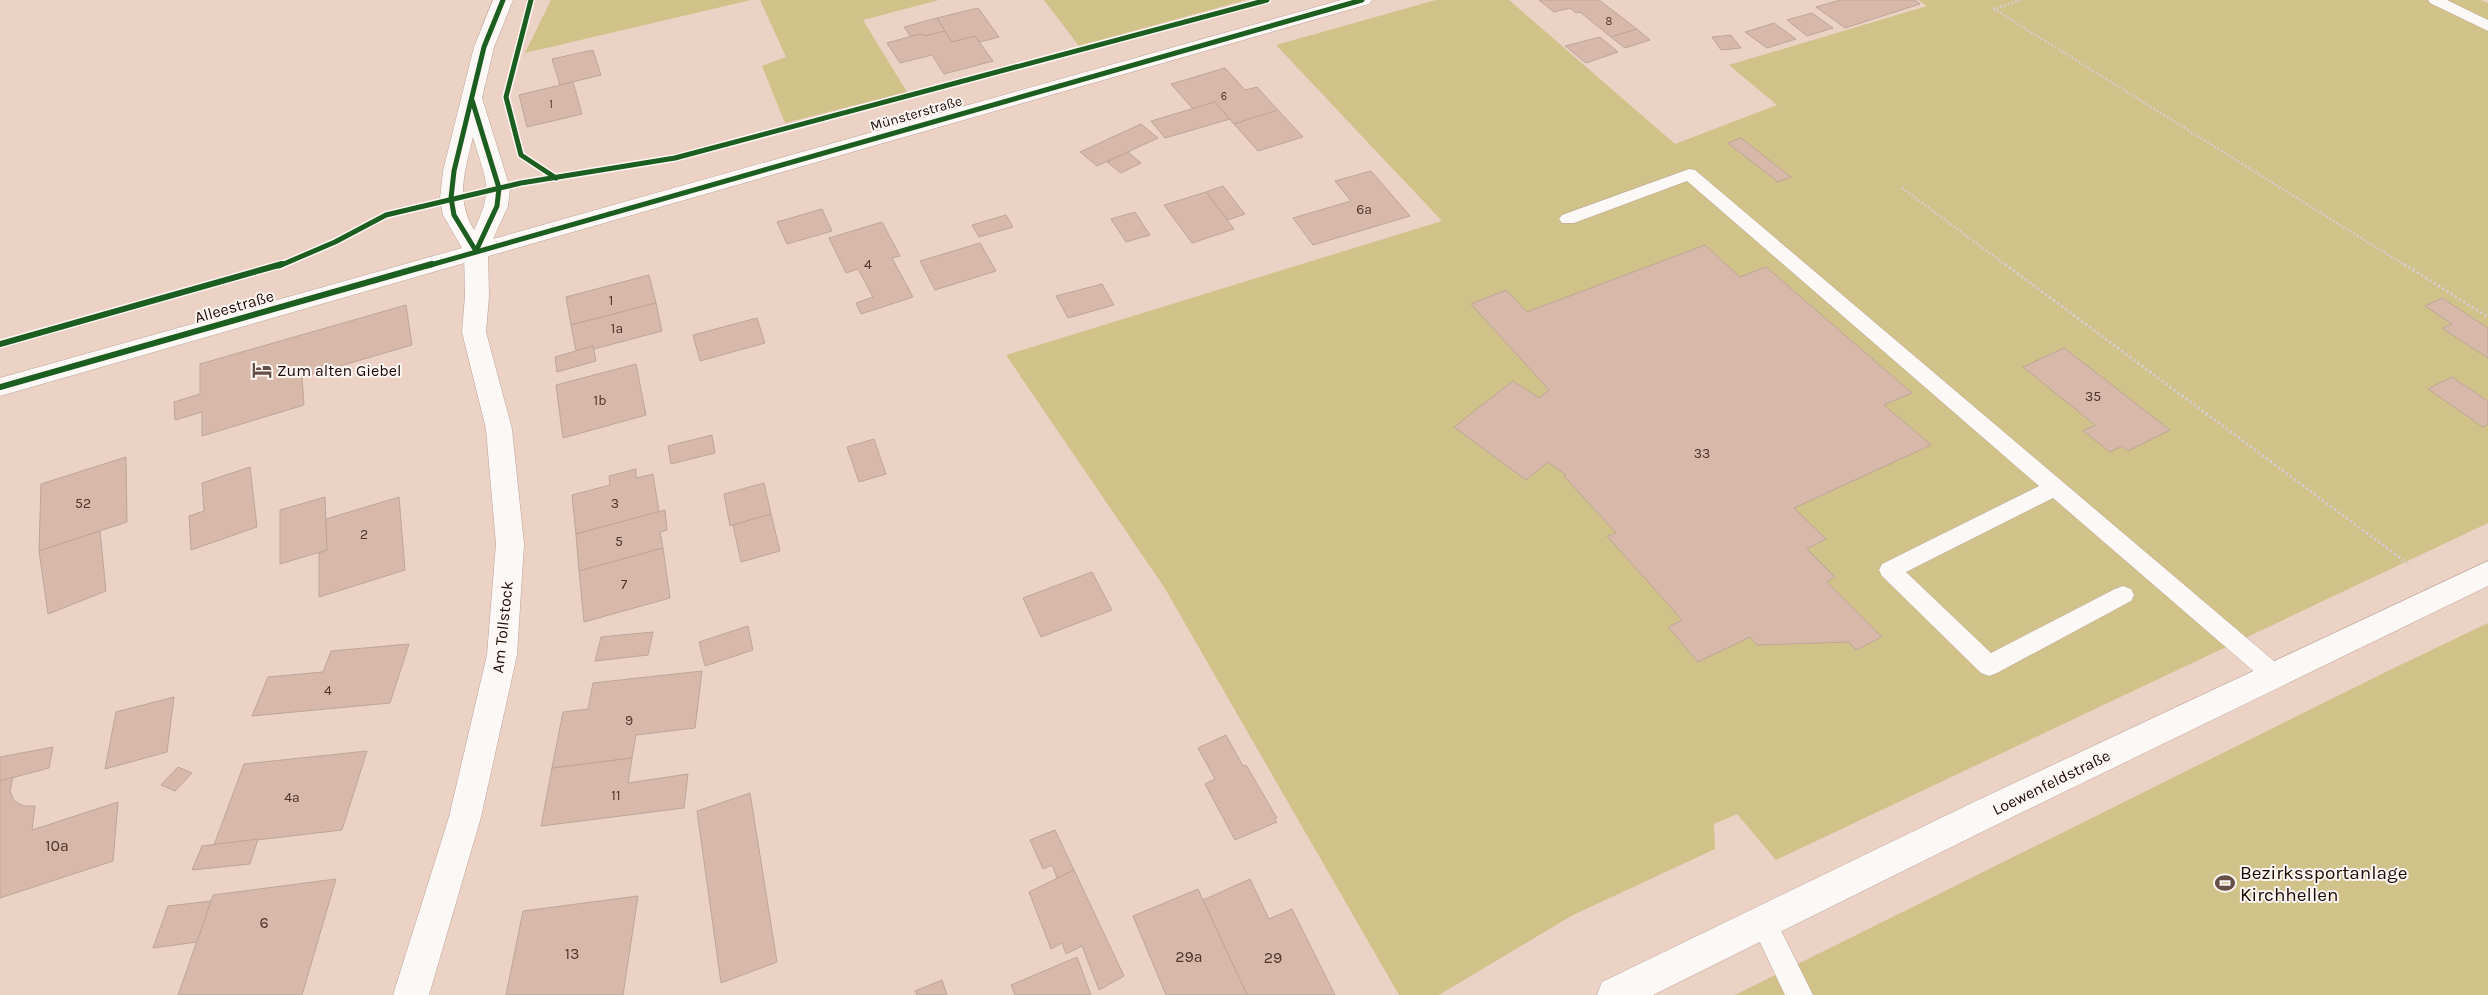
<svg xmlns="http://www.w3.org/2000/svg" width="2488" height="995" viewBox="0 0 2488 995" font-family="Karla,sans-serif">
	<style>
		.green { fill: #d1c289 }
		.building { fill: #d8b8a8; stroke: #bca69b }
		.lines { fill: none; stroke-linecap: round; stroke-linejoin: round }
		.lane-casing { stroke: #bba49a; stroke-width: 1 }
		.street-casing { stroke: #bba49a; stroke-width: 1 }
		.secondary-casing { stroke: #bba49a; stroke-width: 1 }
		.path-far1 { stroke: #d5cdc9; stroke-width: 2.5; stroke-dasharray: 2 2; stroke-linecap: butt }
		.path { stroke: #d5cdc9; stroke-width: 3; stroke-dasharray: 2.5 2.5; stroke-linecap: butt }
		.lane { fill: #fcf8f6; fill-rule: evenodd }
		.street { fill: #fcf8f6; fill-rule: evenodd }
		.secondary { fill: #fcf8f6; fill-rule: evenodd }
		.cycleway-far1-casing { stroke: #fdf7f4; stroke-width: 8 }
		.cycleway-casing { stroke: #fdf7f4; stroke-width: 9 }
		.cycleway-far1 { stroke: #1b5e20; stroke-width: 5 }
		.cycleway { stroke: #1b5e20; stroke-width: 6 }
		.labels { text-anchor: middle; stroke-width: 4; stroke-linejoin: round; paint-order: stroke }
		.far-number-label { font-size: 11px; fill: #4c352c }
		.far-street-label { font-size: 14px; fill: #1e0902; stroke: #fdf7f4 }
		.number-label { font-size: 14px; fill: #4c352c }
		.street-label { font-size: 16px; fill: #1e0902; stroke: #fdf7f4 }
		.poi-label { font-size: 16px; fill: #1e0902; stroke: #fdf7f4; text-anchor: start }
		.near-number-label { font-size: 16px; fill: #4c352c }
		.near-poi-label { font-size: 19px; fill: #1e0902; stroke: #fdf7f4; text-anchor: start }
	</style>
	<rect width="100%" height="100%" fill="#ecd1c5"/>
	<g class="green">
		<path d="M 551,0 L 751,0 L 525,53 Z"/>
		<path d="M 760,0 L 939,0 L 863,20 L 907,92 L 785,123 L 762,66 L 786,57 Z"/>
		<path d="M 1044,0 L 1246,0 L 1079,46 Z"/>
		<path d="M 1436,0 L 1509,0 L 1675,144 L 1777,105 L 1729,65 L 1927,6 L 1918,0 L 2481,0 L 2488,3 L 2488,523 L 1776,860 L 1737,814 L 1714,824 L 1715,849 L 1571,916 L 1439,995 L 1399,995 L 1164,587 L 1006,355 L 1442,221 L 1276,45 Z"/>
		<path d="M 2488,623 L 2488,995 L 1735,995 L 2392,669 Z"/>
	</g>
	<g class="building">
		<path d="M 1539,0 L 1599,0 L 1637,29 L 1611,37 L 1580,12 L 1576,13 L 1570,8 L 1554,12 Z"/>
		<path d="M 1840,0 L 1915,0 L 1920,4 L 1845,28 L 1816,7 Z"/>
		<path d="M 978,8 L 999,37 L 980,42 L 975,36 L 952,42 L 937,18 Z"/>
		<path d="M 1812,13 L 1833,28 L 1807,36 L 1787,20 Z"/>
		<path d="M 937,18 L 945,31 L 925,36 L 920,34 L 910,36 L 904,27 Z"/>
		<path d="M 1774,23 L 1796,39 L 1767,48 L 1745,32 Z"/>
		<path d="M 1637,29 L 1650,40 L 1625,48 L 1611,37 Z"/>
		<path d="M 945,31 L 952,42 L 975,36 L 993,61 L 944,74 L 932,55 L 900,63 L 887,43 L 920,34 L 925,36 Z"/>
		<path d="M 1731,35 L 1741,48 L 1721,50 L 1712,37 Z"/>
		<path d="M 1600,37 L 1618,52 L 1586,63 L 1565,46 Z"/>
		<path d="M 593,50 L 601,75 L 560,85 L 552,59 Z"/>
		<path d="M 1225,68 L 1245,90 L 1257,87 L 1278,110 L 1234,124 L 1215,102 L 1193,109 L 1171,84 Z"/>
		<path d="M 573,82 L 582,114 L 527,127 L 519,95 Z"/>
		<path d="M 1215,102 L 1230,119 L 1165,138 L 1151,121 Z"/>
		<path d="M 1278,110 L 1303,137 L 1258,151 L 1234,124 Z"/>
		<path d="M 1141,124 L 1158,138 L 1097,166 L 1080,152 Z"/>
		<path d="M 1741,138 L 1791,177 L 1778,182 L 1728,143 Z"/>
		<path d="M 1128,152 L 1141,163 L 1121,173 L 1107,162 Z"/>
		<path d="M 1371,171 L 1410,216 L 1313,245 L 1293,218 L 1351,201 L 1335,181 Z"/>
		<path d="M 1223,186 L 1245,214 L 1228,220 L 1206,192 Z"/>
		<path d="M 1206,192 L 1234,229 L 1192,243 L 1164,205 Z"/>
		<path d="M 822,209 L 832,231 L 787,244 L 777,222 Z"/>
		<path d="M 1135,212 L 1150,235 L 1126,242 L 1111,219 Z"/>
		<path d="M 1006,215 L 1013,227 L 979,237 L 972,225 Z"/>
		<path d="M 882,222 L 900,256 L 892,258 L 913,297 L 861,314 L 856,303 L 873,297 L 858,269 L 846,273 L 829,238 Z"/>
		<path d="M 980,243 L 996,271 L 935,290 L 920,261 Z"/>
		<path d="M 1705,245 L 1740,277 L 1766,267 L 1912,393 L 1884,405 L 1931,445 L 1794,508 L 1826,539 L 1807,549 L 1835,577 L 1827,582 L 1882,637 L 1856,650 L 1849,642 L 1757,645 L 1750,637 L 1698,662 L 1668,627 L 1682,620 L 1607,536 L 1616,533 L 1564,476 L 1566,475 L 1548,462 L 1526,480 L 1454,427 L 1513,381 L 1539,398 L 1549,390 L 1471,304 L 1506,290 L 1527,312 Z"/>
		<path d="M 649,275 L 656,303 L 571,325 L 566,297 Z"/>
		<path d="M 1102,284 L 1114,305 L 1068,318 L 1056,296 Z"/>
		<path d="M 2442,298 L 2488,328 L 2488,358 L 2442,328 L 2452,324 L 2425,306 Z"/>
		<path d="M 656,303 L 662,331 L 594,349 L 593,346 L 576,351 L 571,325 Z"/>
		<path d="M 406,305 L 412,345 L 302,377 L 304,405 L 202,436 L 202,412 L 175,420 L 174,402 L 200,394 L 200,364 Z"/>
		<path d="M 757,318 L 765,343 L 700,361 L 693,335 Z"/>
		<path d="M 593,346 L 596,361 L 557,372 L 555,357 Z"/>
		<path d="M 2064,348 L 2170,430 L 2128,451 L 2122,446 L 2110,452 L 2083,431 L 2095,425 L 2023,367 Z"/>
		<path d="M 636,364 L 646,415 L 563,438 L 556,385 Z"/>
		<path d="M 2452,377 L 2488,401 L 2488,424 L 2483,427 L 2428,389 Z"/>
		<path d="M 712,435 L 715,453 L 671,464 L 668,446 Z"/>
		<path d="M 874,439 L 886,474 L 859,482 L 847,447 Z"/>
		<path d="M 126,457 L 127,522 L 39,551 L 41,484 Z"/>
		<path d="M 250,467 L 257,527 L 191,550 L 189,516 L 204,511 L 202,483 Z"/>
		<path d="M 636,469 L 636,478 L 653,474 L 659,512 L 576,534 L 572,495 L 610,485 L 609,476 Z"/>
		<path d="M 764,483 L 771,514 L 730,526 L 724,494 Z"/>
		<path d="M 325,497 L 327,550 L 280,564 L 280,510 Z"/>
		<path d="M 399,497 L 405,570 L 319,597 L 319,553 L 327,550 L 326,519 Z"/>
		<path d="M 665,510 L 667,530 L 660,532 L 663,548 L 579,571 L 576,534 Z"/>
		<path d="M 771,514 L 780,551 L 741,562 L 733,525 Z"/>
		<path d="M 100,531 L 106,591 L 48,614 L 39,551 Z"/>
		<path d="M 663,548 L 670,598 L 584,622 L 579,571 Z"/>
		<path d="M 1092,572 L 1112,610 L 1041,637 L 1023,598 Z"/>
		<path d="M 748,626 L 753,650 L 705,666 L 699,642 Z"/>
		<path d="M 653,632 L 648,655 L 595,661 L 601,637 Z"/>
		<path d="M 409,644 L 390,703 L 252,716 L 268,677 L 323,672 L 331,651 Z"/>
		<path d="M 702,671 L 695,728 L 636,735 L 632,758 L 552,768 L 563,712 L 588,709 L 593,683 Z"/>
		<path d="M 174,697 L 167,752 L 105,769 L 116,712 Z"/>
		<path d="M 1226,735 L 1243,766 L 1246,765 L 1277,818 L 1274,819 L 1277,822 L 1235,840 L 1205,784 L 1215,779 L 1198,748 Z"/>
		<path d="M 53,747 L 49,768 L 0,781 L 0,757 Z"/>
		<path d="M 367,751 L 342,830 L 214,845 L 244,764 Z"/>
		<path d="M 632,758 L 628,783 L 688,774 L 684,808 L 541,826 L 552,768 Z"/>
		<path d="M 178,767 L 192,773 L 175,791 L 161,785 Z"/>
		<path d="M 13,777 L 10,791 L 14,801 L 24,806 L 35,806 L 32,830 L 118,802 L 113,861 L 0,898 L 0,781 Z"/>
		<path d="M 750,793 L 777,962 L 721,983 L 697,811 Z"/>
		<path d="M 1055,830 L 1074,870 L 1057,878 L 1052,865 L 1043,869 L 1030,840 Z"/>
		<path d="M 258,839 L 250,864 L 192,870 L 202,846 Z"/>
		<path d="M 1074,870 L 1124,976 L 1099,990 L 1082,946 L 1066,954 L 1062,943 L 1051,949 L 1029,892 Z"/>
		<path d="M 336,879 L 302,995 L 178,995 L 213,895 Z"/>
		<path d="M 1250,879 L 1269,919 L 1292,909 L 1335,995 L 1247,995 L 1203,900 Z"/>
		<path d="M 1198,889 L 1203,900 L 1247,995 L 1166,995 L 1133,916 Z"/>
		<path d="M 638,896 L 623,995 L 506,995 L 523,911 Z"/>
		<path d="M 211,901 L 197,942 L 153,948 L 168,906 Z"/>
		<path d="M 1077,957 L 1091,995 L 1015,995 L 1011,985 Z"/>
		<path d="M 942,980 L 947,995 L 917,995 L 915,991 Z"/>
	</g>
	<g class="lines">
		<defs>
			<g id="lane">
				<path d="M 2428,0 L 2447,0 L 2488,20 L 2488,31 L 2430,3 Z"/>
				<path d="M 1689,169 L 1695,170 L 2281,667 L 2285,674 L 2281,681 L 2273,684 L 2265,681 L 2053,498 L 1906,572 L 1991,653 L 2115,589 L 2123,586 L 2131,589 L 2134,595 L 2131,601 L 1997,673 L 1989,676 L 1981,673 L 1882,576 L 1879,570 L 1882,564 L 2039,486 L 1687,181 L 1574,223 L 1562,223 L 1559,219 L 1562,215 Z"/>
				<path d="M 1764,910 L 1773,914 L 1813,995 L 1785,995 L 1751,923 L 1755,914 Z"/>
			</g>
			<g id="street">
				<path d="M 476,243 L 484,246 L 488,251 L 489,296 L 486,332 L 512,429 L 524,544 L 517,655 L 481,817 L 429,995 L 393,995 L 449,817 L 487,655 L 496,544 L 486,429 L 462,332 L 465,296 L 464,251 L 468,246 Z"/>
				<path d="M 2488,561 L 2488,586 L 2000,823 L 1653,995 L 1597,995 L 1602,982 L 1976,801 Z"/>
			</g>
			<path id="secondary" d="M 493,0 L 513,0 L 494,47 L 482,98 L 510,188 L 508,206 L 493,239 L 1341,0 L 1372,0 L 1369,4 L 0,396 L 0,378 L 462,248 L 443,215 L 440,198 L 443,171 L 474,47 ZM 473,137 C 485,180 495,187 474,230 C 455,198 465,171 473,137 Z"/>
		</defs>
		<use href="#lane" class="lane-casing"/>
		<use href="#street" class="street-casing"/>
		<use href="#secondary" class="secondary-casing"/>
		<g class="path-far1">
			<path d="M 2021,0 L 1994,9 L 2406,266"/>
			<path d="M 1902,188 L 2007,266"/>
		</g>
		<g class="path">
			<path d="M 2005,264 L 2411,566"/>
			<path d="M 2404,264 L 2488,317"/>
		</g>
		<use href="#lane" class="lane"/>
		<use href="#street" class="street"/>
		<use href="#secondary" class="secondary"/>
		<defs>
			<g id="cycleway-far1">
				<path d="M 531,0 L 506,97 L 521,155 L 556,178"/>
				<path d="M 472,100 L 499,188 L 497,206 L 476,251"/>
				<path d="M 476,251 L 454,215 L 451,198 L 454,171 L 484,47 L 503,0"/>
				<path d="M 279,266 L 335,242 L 386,215 L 521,183 L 675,158 L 1267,0"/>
				<path d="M 427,266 L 1362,0"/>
			</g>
			<g id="cycleway">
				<path d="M 0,344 L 282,264"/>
				<path d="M 0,387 L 432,264"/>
			</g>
		</defs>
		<use href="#cycleway-far1" class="cycleway-far1-casing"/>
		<use href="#cycleway" class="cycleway-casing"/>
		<use href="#cycleway-far1" class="cycleway-far1"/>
		<use href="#cycleway" class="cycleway"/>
	</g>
	<defs>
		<symbol id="hotel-bare" viewBox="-9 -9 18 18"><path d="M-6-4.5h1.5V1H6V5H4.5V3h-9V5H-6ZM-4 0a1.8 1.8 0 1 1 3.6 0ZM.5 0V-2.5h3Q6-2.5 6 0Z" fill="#664f46" stroke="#fdf7f4" stroke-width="2.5" paint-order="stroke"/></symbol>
		<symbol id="stadium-bare" viewBox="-9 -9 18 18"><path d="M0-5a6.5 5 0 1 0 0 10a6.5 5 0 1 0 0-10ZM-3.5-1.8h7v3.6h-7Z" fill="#664f46" stroke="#fdf7f4" stroke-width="2.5" paint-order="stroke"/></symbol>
	</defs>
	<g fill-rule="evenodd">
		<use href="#hotel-bare" x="248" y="356" width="28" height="28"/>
		<use href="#stadium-bare" x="2211" y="869" width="28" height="28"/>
	</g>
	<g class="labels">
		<g class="far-number-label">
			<text x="1609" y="25">8</text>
			<text x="1224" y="100">6</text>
			<text x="551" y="108">1</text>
		</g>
		<g class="far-street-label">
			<text transform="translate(916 113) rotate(-16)" y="5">Münsterstraße</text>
		</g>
		<g class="number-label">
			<text x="1364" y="214">6a</text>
			<text x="868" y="269">4</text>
			<text x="611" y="305">1</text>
			<text x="617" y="333">1a</text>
			<text x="2093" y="401">35</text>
			<text x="600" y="405">1b</text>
			<text x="1702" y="458">33</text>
			<text x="83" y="508">52</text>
			<text x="615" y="508">3</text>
			<text x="364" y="539">2</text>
			<text x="619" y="546">5</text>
			<text x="624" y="589">7</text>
			<text x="328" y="695">4</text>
			<text x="629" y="725">9</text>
			<text x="616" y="800">11</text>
			<text x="292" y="802">4a</text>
		</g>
		<g class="street-label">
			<text transform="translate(234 306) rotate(-16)" y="6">Alleestraße</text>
			<text transform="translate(502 627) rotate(-84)" y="6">Am Tollstock</text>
			<text transform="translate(2051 782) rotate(-26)" y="6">Loewenfeldstraße</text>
		</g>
		<g class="poi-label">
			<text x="277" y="376">Zum alten Giebel</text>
		</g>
		<g class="near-number-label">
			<text x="57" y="851">10a</text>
			<text x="264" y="928">6</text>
			<text x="572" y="959">13</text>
			<text x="1189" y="962">29a</text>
			<text x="1273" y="963">29</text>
		</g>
		<g class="near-poi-label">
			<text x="2240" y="879">Bezirkssportanlage<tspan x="2240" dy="22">Kirchhellen</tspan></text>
		</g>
	</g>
</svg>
